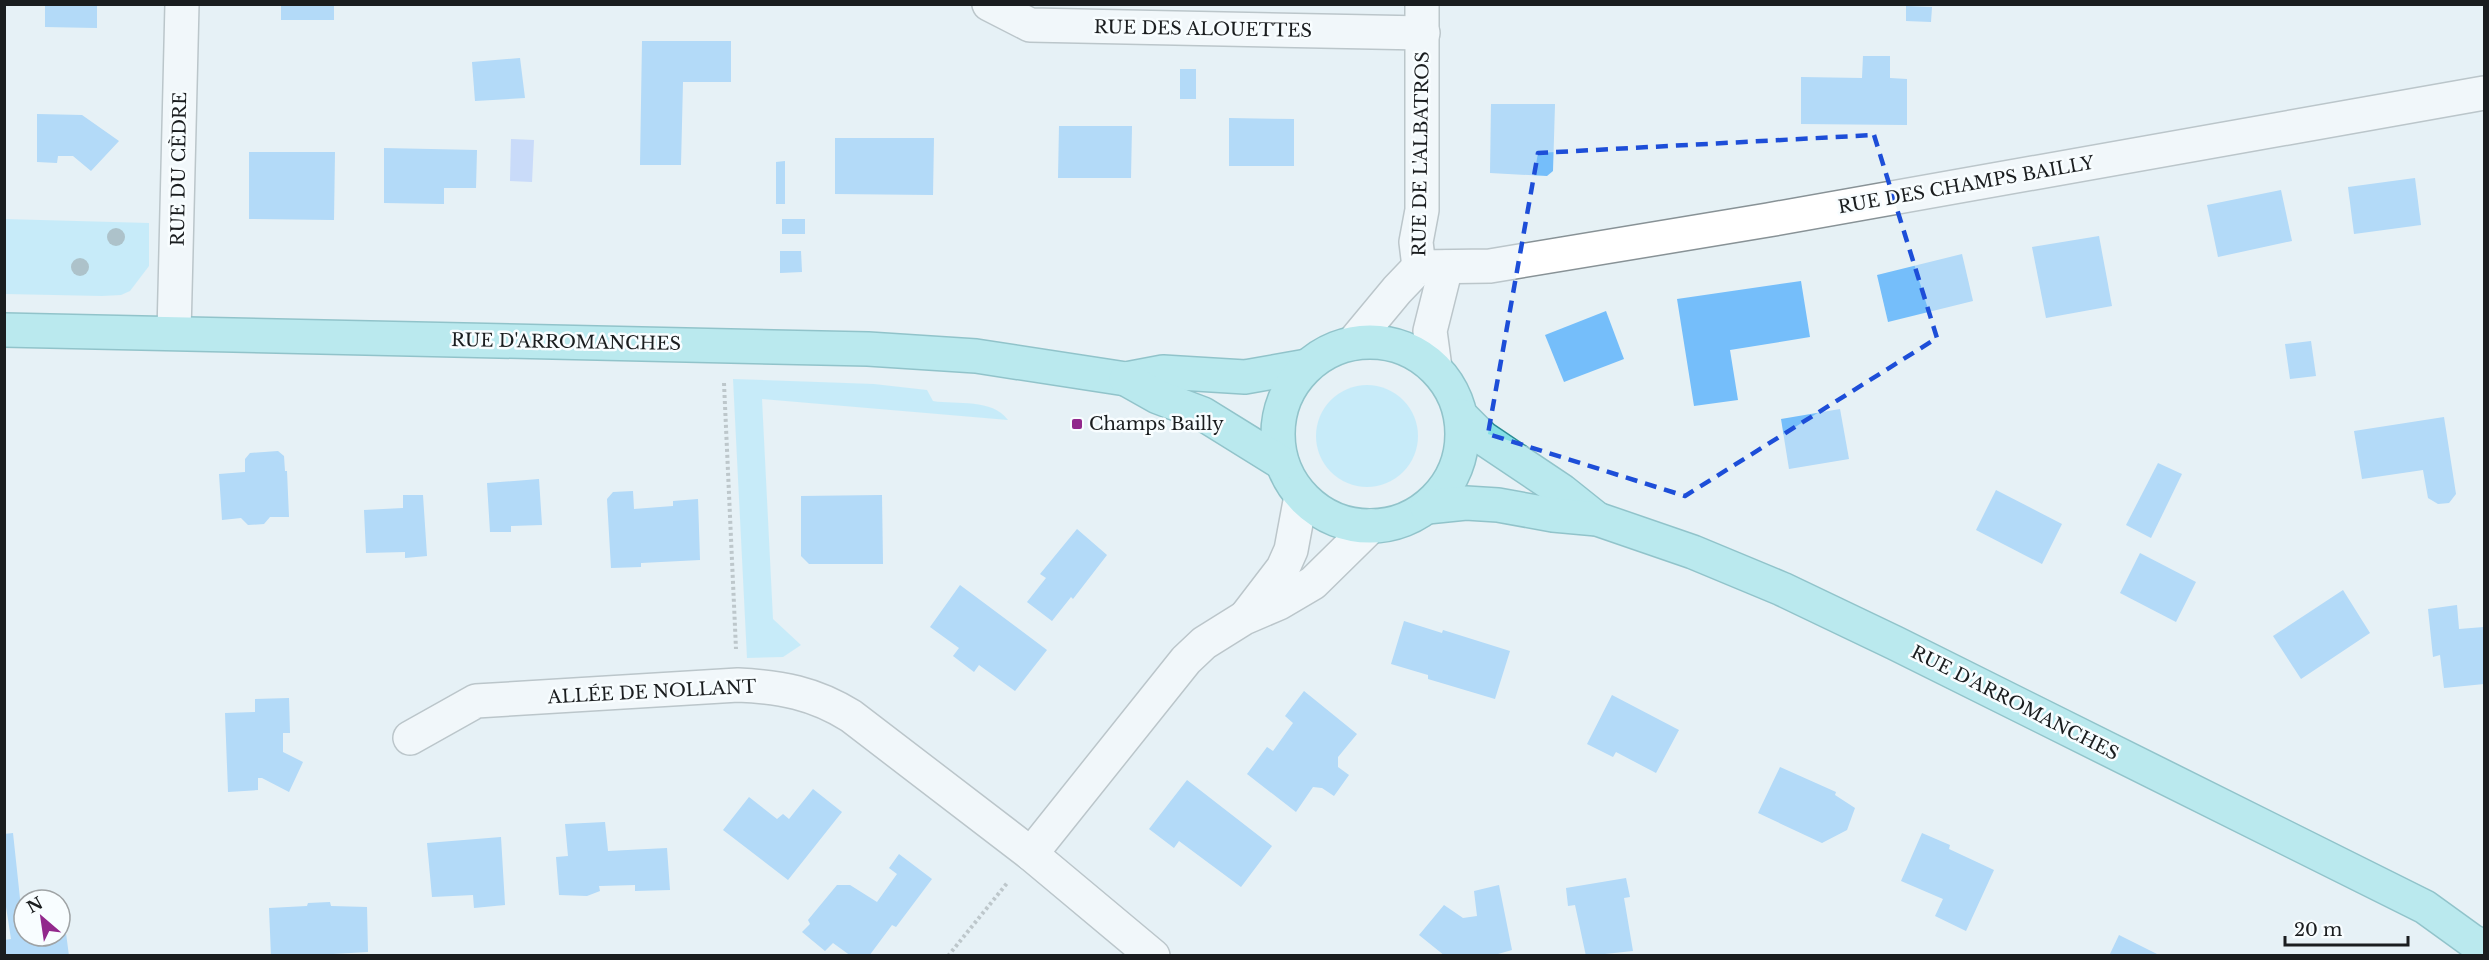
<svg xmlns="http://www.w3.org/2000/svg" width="2489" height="960" viewBox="0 0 2489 960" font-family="'Libre Baskerville',serif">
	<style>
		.green { fill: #a3e5fd }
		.water { fill: #a6c0fd }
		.building { fill: #75befa }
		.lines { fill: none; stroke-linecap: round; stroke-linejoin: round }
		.minor-casing { stroke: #889296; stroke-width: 36 }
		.major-casing { stroke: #2b8d95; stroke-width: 36 }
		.path { stroke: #8d9598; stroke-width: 4; stroke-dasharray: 3 3; stroke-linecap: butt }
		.minor { stroke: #fff; stroke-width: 33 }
		.major { stroke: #85dfe5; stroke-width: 33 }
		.tree { fill: #698b95 }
		.marked { fill: none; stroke: #1d4ed8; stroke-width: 4.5; stroke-dasharray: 12 8; stroke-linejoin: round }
		.poi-dot { fill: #92288c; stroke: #f8fdff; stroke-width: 2 }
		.labels { text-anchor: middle; stroke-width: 5; stroke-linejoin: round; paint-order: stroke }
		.street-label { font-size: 18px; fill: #1a1d1f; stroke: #f8fdff }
		.poi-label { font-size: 18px; fill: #1a1d1f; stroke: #f8fdff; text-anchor: start }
	</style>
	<rect width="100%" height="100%" fill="#e6f1f5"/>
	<g class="green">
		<path d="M 5,219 L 149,223 L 149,266 L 130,291 L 121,295 L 102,296 L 5,294 Z"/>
		<path d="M 733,379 L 874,384 L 927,390 L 933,401 C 957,405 992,398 1008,420 L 762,399 L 773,619 L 801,645 L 783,657 L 747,658 Z"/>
		<circle cx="1367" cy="436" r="51"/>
	</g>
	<path class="water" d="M 511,139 L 534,140 L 532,182 L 510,181 Z"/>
	<g class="building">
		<path d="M 45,4 L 97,4 L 97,28 L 45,27 Z"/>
		<rect x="281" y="4" width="53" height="16"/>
		<path d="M 1906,6 L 1932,7 L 1931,22 L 1906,21 Z"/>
		<path d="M 642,41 L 731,41 L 731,82 L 683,82 L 681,165 L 640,165 Z"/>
		<path d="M 1863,56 L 1890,56 L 1890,78 L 1907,79 L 1907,125 L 1801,124 L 1801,77 L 1862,78 Z"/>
		<path d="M 520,58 L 525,98 L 475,101 L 472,62 Z"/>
		<rect x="1180" y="69" width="16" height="30"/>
		<path d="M 1491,104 L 1555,104 L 1553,171 L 1547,176 L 1490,173 Z"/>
		<path d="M 37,114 L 82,115 L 119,141 L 91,171 L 73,156 L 58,156 L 57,163 L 37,162 Z"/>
		<path d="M 1229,118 L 1294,119 L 1294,166 L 1229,166 Z"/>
		<path d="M 1059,126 L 1132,126 L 1131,178 L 1058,178 Z"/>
		<path d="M 835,138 L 934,138 L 933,195 L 835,194 Z"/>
		<path d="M 384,148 L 477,150 L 476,188 L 444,188 L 444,204 L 384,203 Z"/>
		<path d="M 249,152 L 335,152 L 334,220 L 249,219 Z"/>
		<path d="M 785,161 L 785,204 L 776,204 L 776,162 Z"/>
		<path d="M 2415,178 L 2421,225 L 2354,234 L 2348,187 Z"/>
		<path d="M 2281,190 L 2292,241 L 2218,257 L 2207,205 Z"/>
		<rect x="782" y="219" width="23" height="15"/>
		<path d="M 2099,236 L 2112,306 L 2046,318 L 2032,247 Z"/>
		<path d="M 780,251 L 801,251 L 802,272 L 780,273 Z"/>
		<path d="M 1962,254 L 1973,301 L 1888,322 L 1877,275 Z"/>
		<path d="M 1801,281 L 1810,337 L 1730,350 L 1738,400 L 1694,406 L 1677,299 Z"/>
		<path d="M 1606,311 L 1624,359 L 1564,382 L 1545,335 Z"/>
		<path d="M 2311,341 L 2316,376 L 2290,379 L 2285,344 Z"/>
		<path d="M 1840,409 L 1849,459 L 1789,469 L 1781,419 Z"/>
		<path d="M 2444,417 L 2456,494 L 2449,503 L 2438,504 L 2428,498 L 2423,470 L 2362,479 L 2354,431 Z"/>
		<path d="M 278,451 L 284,456 L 285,471 L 287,471 L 289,517 L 270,517 L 264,524 L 248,525 L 241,518 L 222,520 L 219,474 L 245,472 L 245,459 L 250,453 Z"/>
		<path d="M 2158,463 L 2182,474 L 2151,538 L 2126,525 Z"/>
		<path d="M 539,479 L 542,525 L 511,526 L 511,532 L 490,532 L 487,483 Z"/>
		<path d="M 1996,490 L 2062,524 L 2042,564 L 1976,530 Z"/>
		<path d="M 633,491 L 634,509 L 673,506 L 673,501 L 698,499 L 700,560 L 641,563 L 641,567 L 611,568 L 607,499 L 613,492 Z"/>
		<path d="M 403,495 L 423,495 L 427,556 L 405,558 L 405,552 L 366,553 L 364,510 L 403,508 Z"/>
		<path d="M 882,495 L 883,564 L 809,564 L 801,556 L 801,496 Z"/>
		<path d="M 1077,529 L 1107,555 L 1073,599 L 1071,597 L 1052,621 L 1027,602 L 1046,578 L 1040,574 Z"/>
		<path d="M 2140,553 L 2196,582 L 2176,622 L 2120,593 Z"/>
		<path d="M 960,585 L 1047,650 L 1015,691 L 979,665 L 974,672 L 953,656 L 959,648 L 930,627 Z"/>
		<path d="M 2343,590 L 2370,633 L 2301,679 L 2273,636 Z"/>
		<path d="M 2457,605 L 2459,629 L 2484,627 L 2484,684 L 2444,688 L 2440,655 L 2433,657 L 2428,609 Z"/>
		<path d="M 1404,621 L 1442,633 L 1443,630 L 1510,651 L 1495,699 L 1428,679 L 1428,675 L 1391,664 Z"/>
		<path d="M 1304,691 L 1357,734 L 1338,757 L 1338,767 L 1349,775 L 1334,796 L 1322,788 L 1313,787 L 1296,812 L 1247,774 L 1267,747 L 1273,751 L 1293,723 L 1285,716 Z"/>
		<path d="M 1612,695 L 1679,730 L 1656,773 L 1616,752 L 1613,757 L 1587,744 Z"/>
		<path d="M 289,698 L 290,733 L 283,733 L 283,752 L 303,762 L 289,792 L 262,778 L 258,778 L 258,790 L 228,792 L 225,713 L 255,712 L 255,699 Z"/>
		<path d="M 1780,767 L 1836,792 L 1835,795 L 1855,808 L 1847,830 L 1822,843 L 1758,813 Z"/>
		<path d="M 1187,780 L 1272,846 L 1241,887 L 1179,841 L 1174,848 L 1149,829 Z"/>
		<path d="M 813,789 L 842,812 L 788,880 L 723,830 L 749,797 L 777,819 L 783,814 L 789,819 Z"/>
		<path d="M 605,822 L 608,851 L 667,848 L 670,890 L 635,891 L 635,885 L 599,886 L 600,891 L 587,896 L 559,895 L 556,857 L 568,856 L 565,824 Z"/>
		<path d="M 13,833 L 24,936 L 60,936 L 60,934 L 66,933 L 69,956 L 4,956 L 4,940 L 11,939 L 4,894 L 4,834 Z"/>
		<path d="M 1922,833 L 1950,845 L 1949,849 L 1994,870 L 1966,931 L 1935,916 L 1943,899 L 1901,881 Z"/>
		<path d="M 501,837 L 505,905 L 474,908 L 473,895 L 432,897 L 427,843 Z"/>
		<path d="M 899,854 L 932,879 L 896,927 L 892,925 L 869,956 L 851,956 L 833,943 L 825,951 L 802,932 L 810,924 L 808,920 L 837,885 L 850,885 L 877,902 L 897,874 L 889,868 Z"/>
		<path d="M 1626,878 L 1630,897 L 1624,898 L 1633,951 L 1586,956 L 1575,905 L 1568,906 L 1566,888 Z"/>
		<path d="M 1499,885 L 1512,950 L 1491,956 L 1445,956 L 1419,935 L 1444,905 L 1463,918 L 1477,916 L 1474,891 Z"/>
		<path d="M 330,902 L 331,906 L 367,907 L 368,952 L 333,954 L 332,956 L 271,956 L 269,908 L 307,906 L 308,903 Z"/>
		<path d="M 2119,935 L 2161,956 L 2109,956 Z"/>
	</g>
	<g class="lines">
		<defs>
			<g id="minor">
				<path d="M 989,4 L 1030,25 L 1423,33"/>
				<path d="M 1419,267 L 1416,242 L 1422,210 L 1422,4"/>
				<path d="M 174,333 L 182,4"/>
				<path d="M 1353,343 L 1397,290 L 1419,267 L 1490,266 L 1768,220 L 2484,93"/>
				<path d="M 1435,368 L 1430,331 L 1446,267"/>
				<path d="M 1247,615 L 1283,568 L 1291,550 L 1301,496"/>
				<path d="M 410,738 L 476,701 L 738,685 C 781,687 814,693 851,716 L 1031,854 L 1153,956"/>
				<path d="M 1031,854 L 1186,660 L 1204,643 L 1244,618 L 1279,603 L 1313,583 L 1371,526"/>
			</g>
			<g id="major">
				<path d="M 4,330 L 868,349 L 976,356 L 1126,379 L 1163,372 L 1245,377 L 1307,366"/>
				<circle cx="1370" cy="434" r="92"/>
				<path d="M 1126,379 L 1158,397 L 1203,414 L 1282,463"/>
				<path d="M 1461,416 L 1483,438 L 1562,491 L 1597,519"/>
				<path d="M 1427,507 L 1466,503 L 1498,505 L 1553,515 L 1597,519 L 1693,552 L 1782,589 L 1895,643 L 2425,907 L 2472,941 L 2484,947"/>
			</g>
		</defs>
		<use href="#minor" class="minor-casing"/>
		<use href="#major" class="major-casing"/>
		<g class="path">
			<path d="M 724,383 L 736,649"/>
			<path d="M 948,956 L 1008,882"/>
		</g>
		<use href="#minor" class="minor"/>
		<use href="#major" class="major"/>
	</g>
	<g class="tree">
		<circle cx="116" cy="237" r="9"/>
		<circle cx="80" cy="267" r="9"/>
	</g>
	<path d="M0 0H2489V960H0ZM 1874,135 L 1937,338 L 1685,496 L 1488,434 L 1538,153 Z" fill="#e6f1f5" fill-opacity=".55" fill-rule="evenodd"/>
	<path class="marked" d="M 1874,135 L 1937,338 L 1685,496 L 1488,434 L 1538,153 Z"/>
	<rect class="poi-dot" x="1071" y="418" width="12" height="12" rx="3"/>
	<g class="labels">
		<g class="street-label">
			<text transform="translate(1203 29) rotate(1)" y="6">RUE DES ALOUETTES</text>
			<text transform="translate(1421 154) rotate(-89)" y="6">RUE DE L'ALBATROS</text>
			<text transform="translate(179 169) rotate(-89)" y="6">RUE DU CÈDRE</text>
			<text transform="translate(1966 185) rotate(-10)" y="6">RUE DES CHAMPS BAILLY</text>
			<text transform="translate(566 342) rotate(1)" y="6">RUE D'ARROMANCHES</text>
			<text transform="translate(652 692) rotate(-3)" y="6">ALLÉE DE NOLLANT</text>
			<text transform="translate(2015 703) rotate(27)" y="6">RUE D'ARROMANCHES</text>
		</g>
		<g class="poi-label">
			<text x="1089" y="430">Champs Bailly</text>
		</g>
	</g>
	<rect width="2489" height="960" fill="none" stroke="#1a1d1f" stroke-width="12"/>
	<g transform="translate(42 918) rotate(331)"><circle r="28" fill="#f8fdff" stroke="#9fa3a5" stroke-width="1.5"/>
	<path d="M0-4.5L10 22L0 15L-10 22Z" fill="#92288c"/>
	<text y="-9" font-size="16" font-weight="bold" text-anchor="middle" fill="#1a1d1f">N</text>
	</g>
	<path d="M2285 936v9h123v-9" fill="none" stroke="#1a1d1f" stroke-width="3"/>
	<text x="2294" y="936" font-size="18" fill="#1a1d1f" stroke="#f8fdff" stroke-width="4.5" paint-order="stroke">20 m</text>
</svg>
